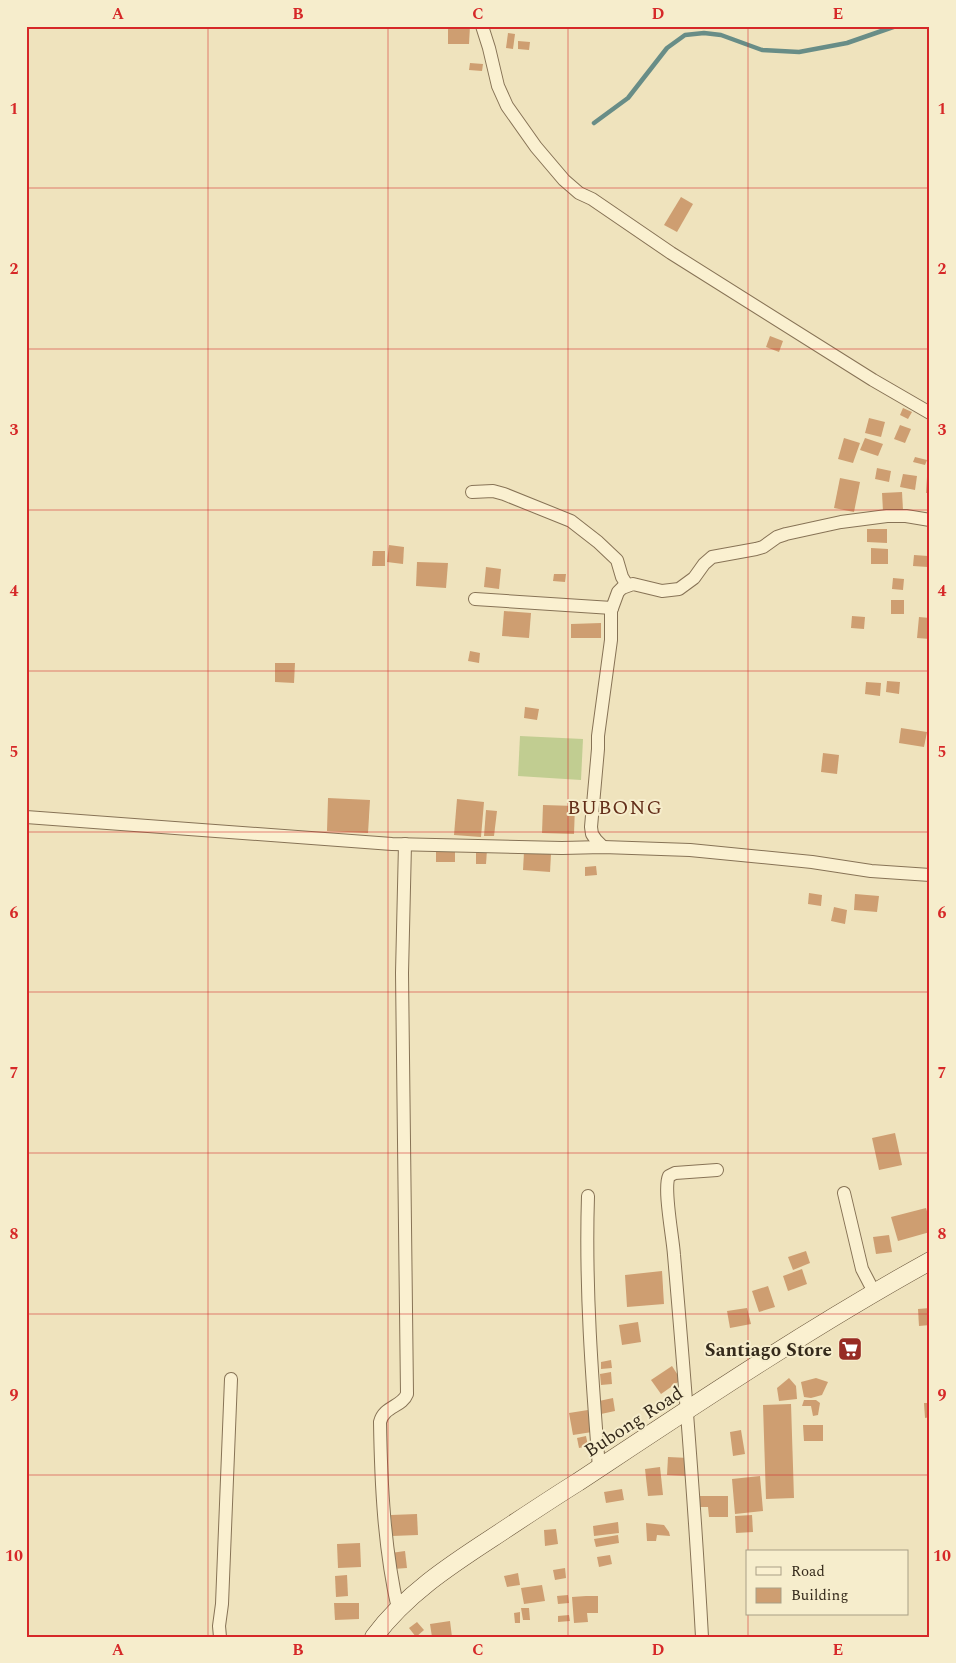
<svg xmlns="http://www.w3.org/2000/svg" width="956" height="1663" viewBox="0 0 956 1663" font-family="Spectral,serif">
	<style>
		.green { fill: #c1cd91 }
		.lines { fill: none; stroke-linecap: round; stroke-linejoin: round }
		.stream { stroke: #688d87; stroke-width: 4.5 }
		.building { fill: #ce9e71 }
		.street-casing { stroke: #877356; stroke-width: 14 }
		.secondary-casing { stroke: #685439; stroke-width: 19 }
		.street { stroke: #faf0d0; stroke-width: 12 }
		.secondary { stroke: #faf0d0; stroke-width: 18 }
		.grid { fill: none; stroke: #d62828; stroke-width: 1; stroke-opacity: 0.55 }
		.labels { text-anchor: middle; stroke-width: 4; stroke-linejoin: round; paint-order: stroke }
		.poi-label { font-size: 19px; font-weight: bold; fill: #352a1b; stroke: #f6edcc; text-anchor: end }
		.street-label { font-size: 19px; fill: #352a1b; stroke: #f6edcc }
		.neighbourhood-label { font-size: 20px; letter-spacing: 1px; fill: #632e19; stroke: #f6edcc }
		.neatline { fill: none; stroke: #d62828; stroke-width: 2 }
		.grid-label { font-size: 16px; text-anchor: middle; font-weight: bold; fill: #d62828 }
	</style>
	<rect width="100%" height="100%" fill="#efe3bd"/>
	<path class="green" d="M 520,736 L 583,739 L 581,780 L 518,776 Z"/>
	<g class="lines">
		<path class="stream" d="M 594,123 L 628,98 L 667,48 L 685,35 L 704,33 L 721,35 L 762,50 L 799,52 L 847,43 L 896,26"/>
	</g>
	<g class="building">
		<path d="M 448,26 L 470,26 L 469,44 L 448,44 Z"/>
		<path d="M 508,33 L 515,34 L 513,49 L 506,48 Z"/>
		<path d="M 518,41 L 530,42 L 529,50 L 518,49 Z"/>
		<path d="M 470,63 L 483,64 L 482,71 L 469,70 Z"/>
		<path d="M 681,197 L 693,204 L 677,232 L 664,225 Z"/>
		<path d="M 770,336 L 783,341 L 779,352 L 766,347 Z"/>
		<path d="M 903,408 L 912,412 L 908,419 L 900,415 Z"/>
		<path d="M 869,418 L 885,422 L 881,437 L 865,433 Z"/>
		<path d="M 900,425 L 911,429 L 905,443 L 894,439 Z"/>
		<path d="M 844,438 L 860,443 L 853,463 L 838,459 Z"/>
		<path d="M 865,438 L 883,444 L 878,456 L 860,450 Z"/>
		<path d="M 915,457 L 927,460 L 925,465 L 913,462 Z"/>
		<path d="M 877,468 L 891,471 L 889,482 L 875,479 Z"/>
		<path d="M 903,474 L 917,476 L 915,490 L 900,487 Z"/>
		<path d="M 927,477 L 930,477 L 930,493 L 926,493 Z"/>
		<path d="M 840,478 L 860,482 L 854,512 L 834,508 Z"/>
		<path d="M 902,492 L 903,510 L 883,511 L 882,493 Z"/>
		<path d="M 867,529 L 887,529 L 887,543 L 867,542 Z"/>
		<path d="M 389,545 L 404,547 L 403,564 L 387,562 Z"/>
		<path d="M 871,548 L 888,549 L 888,564 L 871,564 Z"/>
		<path d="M 373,551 L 385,551 L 385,566 L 372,566 Z"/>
		<path d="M 914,555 L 928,556 L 928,567 L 913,566 Z"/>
		<path d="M 417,562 L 448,563 L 446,588 L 416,586 Z"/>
		<path d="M 486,567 L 501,569 L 499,589 L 484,587 Z"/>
		<path d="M 554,574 L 566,574 L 565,582 L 553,581 Z"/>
		<path d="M 893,578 L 904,579 L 903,590 L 892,589 Z"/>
		<rect x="891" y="600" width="13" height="14"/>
		<path d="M 504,611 L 531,613 L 529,638 L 502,636 Z"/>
		<path d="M 852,616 L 865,617 L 864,629 L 851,628 Z"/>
		<path d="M 919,617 L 930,618 L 930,639 L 917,638 Z"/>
		<path d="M 601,623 L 601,638 L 571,638 L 571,624 Z"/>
		<path d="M 470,651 L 480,653 L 479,663 L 468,661 Z"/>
		<path d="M 275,663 L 295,663 L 294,683 L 275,682 Z"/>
		<path d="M 887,681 L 900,682 L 899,694 L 886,692 Z"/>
		<path d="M 866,682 L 881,683 L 880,696 L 865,694 Z"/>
		<path d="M 525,707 L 539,709 L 537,720 L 524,718 Z"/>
		<path d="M 901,728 L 927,732 L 924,747 L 899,743 Z"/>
		<path d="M 823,753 L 839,755 L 837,774 L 821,772 Z"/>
		<path d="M 328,798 L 370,800 L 368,833 L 327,831 Z"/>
		<path d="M 457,799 L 484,802 L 481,837 L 454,835 Z"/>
		<path d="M 543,805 L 575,806 L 574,834 L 542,833 Z"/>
		<path d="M 486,810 L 497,811 L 494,836 L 484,836 Z"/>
		<path d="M 436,848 L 455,849 L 455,862 L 436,862 Z"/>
		<path d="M 476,850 L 487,850 L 486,864 L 476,864 Z"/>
		<path d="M 524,852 L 551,854 L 550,872 L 523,870 Z"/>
		<path d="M 596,866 L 597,875 L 585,876 L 585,867 Z"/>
		<path d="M 809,893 L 822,895 L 821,906 L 808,904 Z"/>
		<path d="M 855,894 L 879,896 L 877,912 L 854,910 Z"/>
		<path d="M 834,907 L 847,910 L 845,924 L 831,921 Z"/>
		<path d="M 895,1133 L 902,1165 L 879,1170 L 872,1138 Z"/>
		<path d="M 926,1208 L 930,1221 L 930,1232 L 898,1241 L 891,1217 Z"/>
		<path d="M 889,1235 L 892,1252 L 876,1254 L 873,1237 Z"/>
		<path d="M 806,1251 L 810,1263 L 793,1270 L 788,1257 Z"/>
		<path d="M 802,1269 L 807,1284 L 788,1291 L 783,1276 Z"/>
		<path d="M 662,1271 L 664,1304 L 627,1307 L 625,1275 Z"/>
		<path d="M 768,1286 L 775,1307 L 759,1312 L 752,1291 Z"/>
		<path d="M 747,1308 L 751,1324 L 730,1328 L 727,1311 Z"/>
		<path d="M 930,1308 L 930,1325 L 919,1326 L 918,1309 Z"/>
		<path d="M 638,1322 L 641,1342 L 622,1345 L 619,1325 Z"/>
		<path d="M 611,1360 L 612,1368 L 601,1369 L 601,1362 Z"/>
		<path d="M 672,1366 L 681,1380 L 661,1394 L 651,1380 Z"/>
		<path d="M 611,1372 L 612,1384 L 601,1385 L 600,1374 Z"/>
		<path d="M 789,1378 L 796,1386 L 797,1399 L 779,1401 L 777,1388 Z"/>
		<path d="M 816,1378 L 828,1382 L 822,1395 L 811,1398 L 804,1397 L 801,1382 Z"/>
		<path d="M 613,1398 L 615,1411 L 601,1414 L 599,1401 Z"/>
		<path d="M 804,1400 L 816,1400 L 820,1403 L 818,1415 L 813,1416 L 811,1406 L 802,1406 Z"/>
		<path d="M 924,1403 L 930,1403 L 930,1417 L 925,1418 Z"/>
		<path d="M 791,1404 L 794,1498 L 766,1499 L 763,1405 Z"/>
		<path d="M 588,1410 L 592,1432 L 573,1435 L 569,1413 Z"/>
		<path d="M 803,1425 L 823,1425 L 823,1441 L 804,1441 Z"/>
		<path d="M 741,1430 L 745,1454 L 733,1456 L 730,1432 Z"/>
		<path d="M 586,1436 L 588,1446 L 579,1448 L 577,1438 Z"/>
		<path d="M 668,1457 L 689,1458 L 688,1476 L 667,1475 Z"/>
		<path d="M 660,1467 L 663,1495 L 648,1496 L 645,1469 Z"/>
		<path d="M 760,1476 L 763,1511 L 735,1514 L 732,1479 Z"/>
		<path d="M 622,1489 L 624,1500 L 606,1503 L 604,1492 Z"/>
		<path d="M 696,1496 L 728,1496 L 728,1517 L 709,1517 L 708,1507 L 696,1507 Z"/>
		<path d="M 417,1514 L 418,1535 L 392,1536 L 391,1515 Z"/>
		<path d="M 752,1515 L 753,1532 L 736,1533 L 735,1516 Z"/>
		<path d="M 618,1522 L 619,1533 L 594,1536 L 593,1526 Z"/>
		<path d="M 646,1523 L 664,1525 L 669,1532 L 670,1536 L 657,1535 L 656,1541 L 647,1541 Z"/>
		<path d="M 556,1529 L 558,1544 L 545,1546 L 544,1530 Z"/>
		<path d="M 618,1535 L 619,1543 L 596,1547 L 594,1539 Z"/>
		<path d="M 360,1543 L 361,1567 L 338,1568 L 337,1544 Z"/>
		<path d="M 405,1551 L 407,1568 L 393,1569 L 391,1553 Z"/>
		<path d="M 610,1555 L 612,1564 L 599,1567 L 597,1557 Z"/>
		<path d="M 565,1568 L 566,1578 L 555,1580 L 553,1570 Z"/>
		<path d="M 518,1573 L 520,1585 L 507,1587 L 504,1576 Z"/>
		<path d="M 347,1575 L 348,1596 L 336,1597 L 335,1576 Z"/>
		<path d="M 542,1585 L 545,1601 L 524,1604 L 521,1588 Z"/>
		<path d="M 568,1595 L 569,1603 L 558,1604 L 557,1596 Z"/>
		<path d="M 586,1596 L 598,1596 L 598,1613 L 587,1613 L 588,1622 L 574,1623 L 572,1597 Z"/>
		<path d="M 334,1603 L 359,1603 L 359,1619 L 335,1620 Z"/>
		<path d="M 521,1608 L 529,1608 L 530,1620 L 523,1620 Z"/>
		<path d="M 520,1612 L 520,1623 L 515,1623 L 514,1613 Z"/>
		<path d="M 569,1615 L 570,1621 L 558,1622 L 558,1616 Z"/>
		<path d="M 450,1621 L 452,1637 L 432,1637 L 430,1624 Z"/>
		<path d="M 417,1622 L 424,1630 L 416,1637 L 409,1628 Z"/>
	</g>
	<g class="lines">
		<defs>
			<g id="street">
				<path d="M 482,26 L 489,48 L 498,86 L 507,106 L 536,147 L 564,180 L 579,193 L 592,199 L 671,253 L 873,380 L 930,413"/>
				<path d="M 472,492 L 493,491 L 504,494 L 571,521 L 598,542 L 617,560 L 622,577 L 627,585"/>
				<path d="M 475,599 L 612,608"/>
				<path d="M 26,817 L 392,844 L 562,848 L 603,847 L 690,850 L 812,862 L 871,871 L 930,875"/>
				<path d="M 603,847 L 596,840 L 592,834 L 591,827 L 598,749 L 598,736 L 611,640 L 611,611 L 618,592 L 622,588 L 633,584 L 662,591 L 679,589 L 694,578 L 704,564 L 712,557 L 756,549 L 763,547 L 777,537 L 786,534 L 841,522 L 887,516 L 906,516 L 930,520"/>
				<path d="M 844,1193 L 862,1269 L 874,1292"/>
				<path d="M 588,1196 C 585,1287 592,1378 599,1468"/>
				<path d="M 398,1609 C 384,1548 381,1484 380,1422 C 384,1406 402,1407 407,1394 L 402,973 L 405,844"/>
				<path d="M 220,1637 L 219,1626 L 222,1604 L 231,1379"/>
				<path d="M 702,1637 C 695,1509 685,1382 674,1255 C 673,1238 663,1188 669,1176 L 675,1173 L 717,1170"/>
			</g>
			<path id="secondary" d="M 374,1637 C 405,1595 449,1566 492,1538 C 521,1519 549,1500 578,1482 C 693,1406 809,1328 930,1261"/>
		</defs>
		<use href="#street" class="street-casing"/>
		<use href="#secondary" class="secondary-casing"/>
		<use href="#street" class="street"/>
		<use href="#secondary" class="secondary"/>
	</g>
	<path class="grid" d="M 208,26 L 208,1637M 388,26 L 388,1637M 568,26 L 568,1637M 748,26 L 748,1552M 26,188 L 930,188M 26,349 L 930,349M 26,510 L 930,510M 26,671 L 930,671M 26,832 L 930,832M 26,992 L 930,992M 26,1153 L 930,1153M 26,1314 L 930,1314M 26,1475 L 930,1475M 748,1614 L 748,1637"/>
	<defs>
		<symbol id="supermarket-square" viewBox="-11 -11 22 22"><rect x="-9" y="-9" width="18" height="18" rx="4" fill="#972b24" stroke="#f6edcc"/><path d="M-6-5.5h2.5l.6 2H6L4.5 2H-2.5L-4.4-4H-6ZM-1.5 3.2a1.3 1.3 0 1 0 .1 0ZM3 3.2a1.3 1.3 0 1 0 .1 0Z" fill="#fff"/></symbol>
	</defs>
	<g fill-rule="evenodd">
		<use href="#supermarket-square" x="836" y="1335" width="28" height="28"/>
	</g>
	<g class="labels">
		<g class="poi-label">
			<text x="832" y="1356">Santiago Store</text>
		</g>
		<g class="street-label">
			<text transform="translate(633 1421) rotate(-33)" y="7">Bubong Road</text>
		</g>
		<g class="neighbourhood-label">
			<text x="615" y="814">BUBONG</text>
		</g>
	</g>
	<rect width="956" height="1663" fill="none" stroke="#f6edcc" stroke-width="55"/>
	<rect x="746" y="1550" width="162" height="65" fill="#f6edcc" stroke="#a99f85"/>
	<rect x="756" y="1567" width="25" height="8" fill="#faf0d0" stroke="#a99f85"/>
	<text x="791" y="1576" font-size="15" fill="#352a1b">Road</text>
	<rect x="756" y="1588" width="25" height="15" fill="#ce9e71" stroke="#a99f85"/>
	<text x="791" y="1600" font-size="15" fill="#352a1b">Building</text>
	<rect x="28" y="28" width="900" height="1608" class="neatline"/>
	<g class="grid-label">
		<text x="118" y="19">A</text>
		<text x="298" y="19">B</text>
		<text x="478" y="19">C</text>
		<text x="658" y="19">D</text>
		<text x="838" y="19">E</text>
		<text x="14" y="114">1</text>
		<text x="942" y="114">1</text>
		<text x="14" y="274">2</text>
		<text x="942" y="274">2</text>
		<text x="14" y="435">3</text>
		<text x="942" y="435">3</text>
		<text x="14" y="596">4</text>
		<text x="942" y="596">4</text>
		<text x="14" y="757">5</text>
		<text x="942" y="757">5</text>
		<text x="14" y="918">6</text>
		<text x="942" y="918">6</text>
		<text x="14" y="1078">7</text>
		<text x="942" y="1078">7</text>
		<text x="14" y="1239">8</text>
		<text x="942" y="1239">8</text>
		<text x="14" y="1400">9</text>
		<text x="942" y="1400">9</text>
		<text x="14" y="1561">10</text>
		<text x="942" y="1561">10</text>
		<text x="118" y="1655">A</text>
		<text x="298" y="1655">B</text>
		<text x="478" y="1655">C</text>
		<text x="658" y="1655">D</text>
		<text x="838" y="1655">E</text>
	</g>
</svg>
